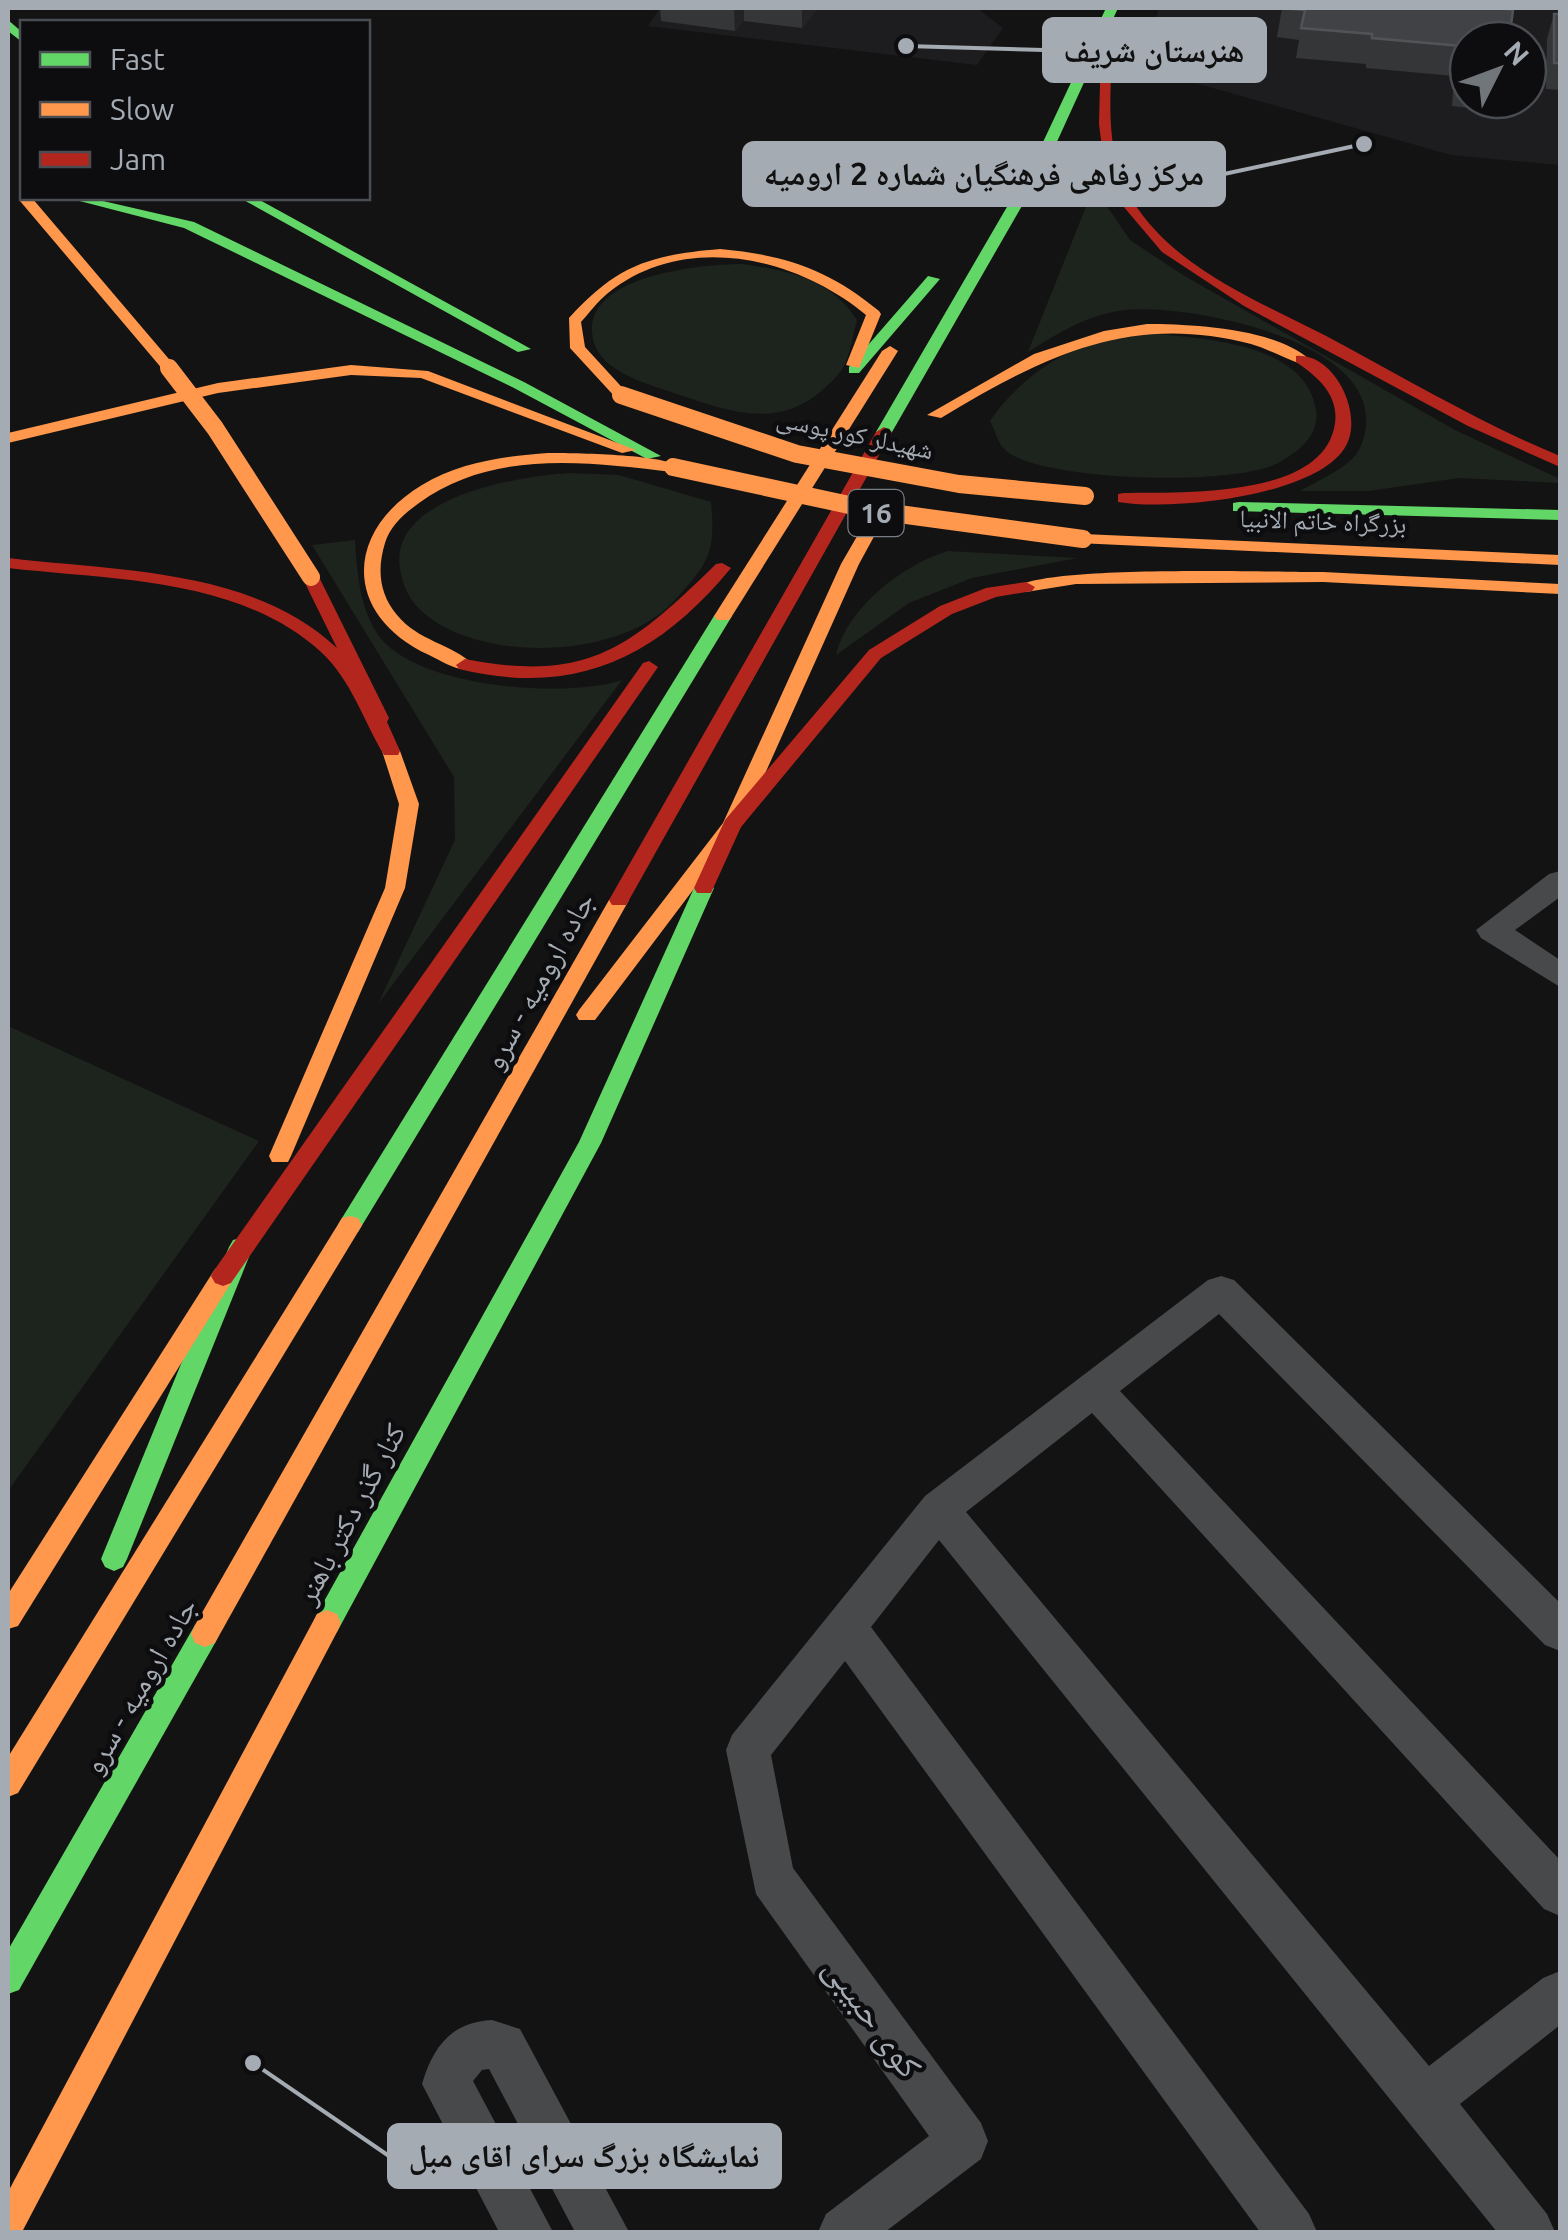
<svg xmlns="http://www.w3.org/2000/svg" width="1568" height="2240" viewBox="0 0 1568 2240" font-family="Ubuntu,'Noto Naskh Arabic',sans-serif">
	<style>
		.built { fill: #1d1d1f; fill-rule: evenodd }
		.green { fill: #1d231d }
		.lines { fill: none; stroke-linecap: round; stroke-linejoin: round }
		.street { fill: #47494b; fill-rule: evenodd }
		.fast { fill: #63d668; fill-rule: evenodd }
		.slow { fill: #ff974d; fill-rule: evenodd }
		.jam { fill: #b3261e; fill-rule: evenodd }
		.slow-bridge { stroke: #ff974d; stroke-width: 18 }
		.wall { fill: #353637 }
		.shaded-wall { fill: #232323 }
		.building { fill: #414245; stroke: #515356; stroke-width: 2.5 }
		.labels { text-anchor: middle; stroke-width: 9; stroke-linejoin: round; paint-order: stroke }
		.far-street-label { font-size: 25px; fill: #a4abb3; stroke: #0d0d0f }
		.shield { fill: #0d0d0f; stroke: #777c82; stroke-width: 2.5 }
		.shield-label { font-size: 28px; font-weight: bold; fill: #a4abb3 }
		.street-label { font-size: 30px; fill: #a4abb3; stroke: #0d0d0f }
		.near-street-label { font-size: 35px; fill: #a4abb3; stroke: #0d0d0f }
		.leader { fill: none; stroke: #a4abb3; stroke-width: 4 }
		.callout-dot { fill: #a4abb3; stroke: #0d0d0f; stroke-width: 4 }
		.callout { fill: #a4abb3; stroke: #a4abb3; stroke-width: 4 }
		.callout-label { font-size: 32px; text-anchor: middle; font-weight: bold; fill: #111 }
	</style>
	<rect width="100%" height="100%" fill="#131313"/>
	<g class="built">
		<path d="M 660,8 L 977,8 L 1003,28 L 977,65 L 648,26 Z"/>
		<path d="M 1159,8 L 1560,8 L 1560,165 L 1451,155 L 1188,81 L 1145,58 ZM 1468,40 L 1528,40 L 1528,100 L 1468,100 Z"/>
	</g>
	<g class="green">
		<path d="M 1097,179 L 1100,196 L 1130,240 L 1183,275 L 1455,430 L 1560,479 L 1560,483 L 1459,478 L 1369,491 L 1300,491 C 1316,482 1338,472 1352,459 C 1362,450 1367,431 1366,417 C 1363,338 1188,304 1125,310 C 1089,314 1058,333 1028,352 Z"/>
		<path d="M 743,264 C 789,271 830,278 857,320 C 853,334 851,351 845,364 C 840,375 829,384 820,392 C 773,432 720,408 668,391 C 644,383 603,371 594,343 C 574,275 703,264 743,264 Z"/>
		<path d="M 1148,333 C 1201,339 1305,341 1316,410 C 1320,435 1299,451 1280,462 C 1236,487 1050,481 1009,453 C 997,445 996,432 990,421 C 1008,393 1045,361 1077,349 C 1098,341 1125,338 1148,333 Z"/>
		<path d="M 569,473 L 619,475 L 711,502 C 716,555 708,563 673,602 C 621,658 485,664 425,614 C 410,602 403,587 400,569 C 388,496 521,476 569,473 Z"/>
		<path d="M 355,540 C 357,571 359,602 375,630 C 407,688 566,699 622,680 L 378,1004 L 455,840 L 454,777 L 312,545 Z"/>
		<path d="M 948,551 L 1078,558 L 972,578 L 909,603 L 836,655 C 848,607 902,565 948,551 Z"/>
		<path d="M 8,1026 L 259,1141 L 8,1491 Z"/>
	</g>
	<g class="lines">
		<g class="street">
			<path d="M 1560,871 L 1560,897 L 1515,930 L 1560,960 L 1560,987 L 1481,938 L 1476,930 L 1549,874 Z"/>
			<path d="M 1221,1276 L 1234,1280 L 1560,1603 L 1560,1651 L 1545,1645 L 1219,1314 L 1120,1391 L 1560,1860 L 1560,1916 L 1544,1909 L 1092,1413 L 966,1512 L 1429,2066 L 1543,1978 L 1560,1971 L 1560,2025 L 1460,2104 L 1547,2214 L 1555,2232 L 1497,2232 L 939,1540 L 871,1627 L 1309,2214 L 1317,2232 L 1260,2232 L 845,1661 L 771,1755 L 793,1868 L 981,2123 L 988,2141 L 981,2159 L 885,2232 L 818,2232 L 826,2214 L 929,2136 L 756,1894 L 726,1750 L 732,1735 L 925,1496 L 1208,1280 Z"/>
			<path d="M 492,2020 L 520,2029 L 629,2232 L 575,2232 L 489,2069 L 482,2070 L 473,2081 L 553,2232 L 499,2232 L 422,2084 C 433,2047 451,2022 492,2020 Z"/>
		</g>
		<g class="fast">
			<path d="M 1106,8 L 1118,8 L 1050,157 L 892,432 L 878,435 L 876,432 L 1036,157 Z"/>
			<path d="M 8,20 L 22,32 L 22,42 L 8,31 Z"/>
			<path d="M 68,198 L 90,198 L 194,222 L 524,382 L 661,456 L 647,459 L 514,388 L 184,228 Z"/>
			<path d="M 240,198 L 256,198 L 531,349 L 518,352 Z"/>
			<path d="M 928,276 L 940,279 L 859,373 L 849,373 L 849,367 Z"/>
			<path d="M 1239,502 L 1560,510 L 1560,520 L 1233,511 L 1233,503 Z"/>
			<path d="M 723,611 L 732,616 L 358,1232 L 342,1232 L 338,1225 L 342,1218 L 714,616 Z"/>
			<path d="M 704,881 L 714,888 L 601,1143 L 337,1632 L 327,1636 L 317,1632 L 313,1623 L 317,1614 L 579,1142 L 694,888 Z"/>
			<path d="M 241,1238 L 249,1240 L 253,1247 L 127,1559 L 123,1567 L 114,1571 L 105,1567 L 101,1559 L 229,1247 L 233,1240 Z"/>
			<path d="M 205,1621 L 215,1625 L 219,1634 L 215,1643 L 19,1990 L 8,1994 L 8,1950 L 195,1625 Z"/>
		</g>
		<g class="slow">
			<path d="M 20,195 L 32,198 L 174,365 L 174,371 L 164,371 L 20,201 Z"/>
			<path d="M 720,249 C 786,255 828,269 879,311 L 881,314 L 859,368 L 846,365 L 866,315 C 796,257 685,231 608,293 C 598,301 590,312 581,322 L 585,347 L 629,395 L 616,398 L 570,348 L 569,318 C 617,265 650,255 720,249 Z"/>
			<path d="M 1147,324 C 1192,324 1273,328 1309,359 L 1301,364 C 1284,358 1268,349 1251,344 C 1129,312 1043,357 941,418 L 927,415 L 1034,354 L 1104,331 Z"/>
			<path d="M 890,346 L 898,351 L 732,616 L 729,620 L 717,620 L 714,616 L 882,351 Z"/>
			<path d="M 351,365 L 428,371 L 636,450 L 622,453 L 421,378 L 351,375 L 218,393 L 8,443 L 8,433 L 218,383 Z"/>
			<path d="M 548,453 C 575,453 662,454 681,467 L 673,472 C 587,462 493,449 419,503 C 405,513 390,526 385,543 C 377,569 379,594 397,615 C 418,641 452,644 474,665 L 471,669 C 457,672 442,661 429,655 C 343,615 344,532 422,485 C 460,462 506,456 548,453 Z"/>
			<path d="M 886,495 L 894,500 L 859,564 L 742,825 L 595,1020 L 579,1020 L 576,1015 L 579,1010 L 723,823 L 841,564 L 878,500 Z"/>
			<path d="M 1083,534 L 1560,555 L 1560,565 L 1077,543 L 1077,535 Z"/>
			<path d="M 1323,572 L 1560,584 L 1560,594 L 1323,582 L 1076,584 L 1026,592 L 1017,587 C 1045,565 1273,572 1323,572 Z"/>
			<path d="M 391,745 L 400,751 L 419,804 L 405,888 L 291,1156 L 288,1162 L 272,1162 L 269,1156 L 385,888 L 399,804 L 382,751 Z"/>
			<path d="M 619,893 L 629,900 L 215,1643 L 205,1647 L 195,1643 L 191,1634 L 195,1625 L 609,900 Z"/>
			<path d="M 350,1216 L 358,1218 L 362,1225 L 358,1232 L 18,1793 L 8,1797 L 8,1757 L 342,1218 Z"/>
			<path d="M 223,1266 L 231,1269 L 235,1276 L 231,1283 L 18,1626 L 8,1629 L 8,1594 L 215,1269 Z"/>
			<path d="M 327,1610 L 337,1614 L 341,1623 L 337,1632 L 22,2232 L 8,2232 L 8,2192 L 317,1614 Z"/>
		</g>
		<g class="jam">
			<path d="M 1107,39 L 1113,43 C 1110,94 1104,154 1132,200 C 1178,274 1270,305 1343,345 C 1415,384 1485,425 1560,456 L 1560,467 L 1468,426 L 1244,306 L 1162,252 L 1118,200 L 1104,164 L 1099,124 L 1101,43 Z"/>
			<path d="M 1296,356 C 1335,352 1366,418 1344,449 C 1312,497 1171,511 1118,502 L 1118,494 L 1124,493 C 1182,492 1325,499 1335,423 C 1339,395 1317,376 1296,362 Z"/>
			<path d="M 884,427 L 892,432 L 629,900 L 626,905 L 612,905 L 609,900 L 876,432 Z"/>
			<path d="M 8,558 C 116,571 252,568 337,648 L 302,577 L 305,573 L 317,573 L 389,718 L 387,722 L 400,751 L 398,755 L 384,755 C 363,720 352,681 321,652 C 239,577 111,580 8,568 Z"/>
			<path d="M 722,563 L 731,568 C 656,659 574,697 459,669 L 456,665 L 465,659 C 588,683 630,648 716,564 Z"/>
			<path d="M 1026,582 L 1035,587 L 1032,591 L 996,597 L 952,614 L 881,658 L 741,827 L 711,893 L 697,893 L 694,888 L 725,820 L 869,650 L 940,606 L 986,588 Z"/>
			<path d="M 649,661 L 658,667 L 231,1283 L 223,1286 L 215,1283 L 211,1276 L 215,1269 L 643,663 Z"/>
		</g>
		<g class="slow-bridge">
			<path d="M 169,368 L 215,428 L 311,577"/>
			<path d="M 621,395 L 797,454 L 959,484 L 1085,496"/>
			<path d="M 673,467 L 877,511 L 1083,539"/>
		</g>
	</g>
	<g class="wall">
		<path d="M 660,8 L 818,8 L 802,28 L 744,21 L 735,31 L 661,21 Z"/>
		<path d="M 1282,8 L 1506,9 L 1468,40 L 1468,100 L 1498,100 L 1496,111 L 1452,106 L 1454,76 L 1366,68 L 1366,64 L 1296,58 L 1299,40 L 1277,37 Z"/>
		<path d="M 1554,14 L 1560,14 L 1560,90 L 1546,89 L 1547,39 Z"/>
	</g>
	<g class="shaded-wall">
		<path d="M 734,8 L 744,8 L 744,21 L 735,31 Z"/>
		<path d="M 802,8 L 818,8 L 802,28 Z"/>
	</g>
	<g class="building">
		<path d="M 1282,8 L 1506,8 L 1506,9 L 1513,10 L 1509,40 L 1468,40 L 1468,76 L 1459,75 L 1461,46 L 1372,38 L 1372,34 L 1301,28 L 1305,10 Z"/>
		<rect x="1554" y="14" width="6" height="49"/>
	</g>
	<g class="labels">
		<g class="far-street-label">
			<text transform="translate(855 434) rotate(12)" y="9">شهیدلر کور پوسی</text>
			<text transform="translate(1323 521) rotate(2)" y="9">بزرگراه خاتم الانبیا</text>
		</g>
		<rect class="shield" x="848.5" y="490" width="55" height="46" rx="8"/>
		<g class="shield-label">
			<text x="876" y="523">16</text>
		</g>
		<g class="street-label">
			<text transform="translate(539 981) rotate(-61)" y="10">جاده ارومیه - سرو</text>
			<text transform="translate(351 1514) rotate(-62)" y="10">کنار گذر دکتر باهنر</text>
			<text transform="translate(140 1686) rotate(-60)" y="10">جاده ارومیه - سرو</text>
		</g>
		<g class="near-street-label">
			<text transform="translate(873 2017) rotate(54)" y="12">کوی حبیبی</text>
		</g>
	</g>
	<path class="leader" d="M906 46L1044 50M1364 144L1224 174M253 2063L389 2156"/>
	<g class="callout-dot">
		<circle cx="906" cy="46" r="10"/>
		<circle cx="1364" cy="144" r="10"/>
		<circle cx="253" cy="2063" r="10"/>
	</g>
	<g class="callout">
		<rect x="1044" y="19" width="221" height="62" rx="10"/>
		<rect x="744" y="143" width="480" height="62" rx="10"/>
		<rect x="389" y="2125" width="391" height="62" rx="10"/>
	</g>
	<g class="callout-label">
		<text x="1154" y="62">هنرستان شریف</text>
		<text x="984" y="185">مرکز رفاهی فرهنگیان شماره 2 ارومیه</text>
		<text x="584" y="2167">نمایشگاه بزرگ سرای اقای مبل</text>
	</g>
	<rect width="1568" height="2240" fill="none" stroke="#a4abb3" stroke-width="20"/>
	<rect x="20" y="20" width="350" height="180" fill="#0d0d0f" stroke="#494c51" stroke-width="2.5"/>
	<rect x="40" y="52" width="50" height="15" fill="#63d668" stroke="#494c51" stroke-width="2.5"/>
	<text x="110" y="70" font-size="30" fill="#a4abb3">Fast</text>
	<rect x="40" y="102" width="50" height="15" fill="#ff974d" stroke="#494c51" stroke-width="2.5"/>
	<text x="110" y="120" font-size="30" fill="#a4abb3">Slow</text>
	<rect x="40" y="152" width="50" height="15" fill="#b3261e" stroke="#494c51" stroke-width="2.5"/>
	<text x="110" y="170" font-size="30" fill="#a4abb3">Jam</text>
	<g transform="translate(1498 70) rotate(48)"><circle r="48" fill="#0d0d0f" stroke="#494c51" stroke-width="2.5"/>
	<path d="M0-8L18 38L0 25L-18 38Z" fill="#71767b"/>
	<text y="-15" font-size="28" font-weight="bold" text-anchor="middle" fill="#a4abb3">N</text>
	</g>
</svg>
